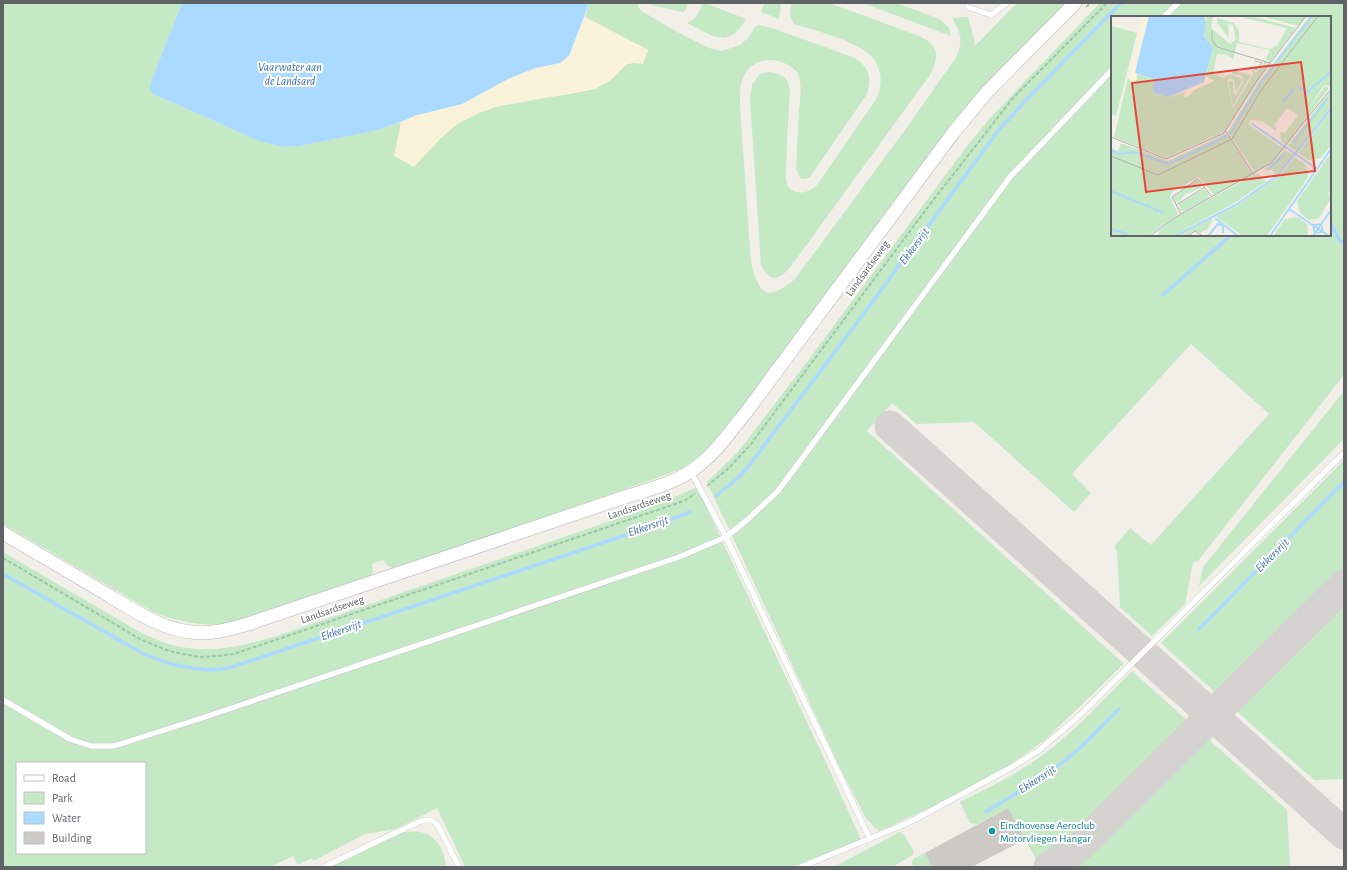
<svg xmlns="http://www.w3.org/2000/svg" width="1347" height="870" viewBox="0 0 1347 870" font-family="'Alegreya Sans',sans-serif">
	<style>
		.green { fill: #c5e8c5; fill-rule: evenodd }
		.sand { fill: #fbf3d9 }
		.water { fill: #aadaff }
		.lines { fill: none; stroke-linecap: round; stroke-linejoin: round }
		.stream { stroke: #aadaff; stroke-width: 3.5 }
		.taxiway { stroke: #d4d3d0; stroke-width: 31 }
		.building { fill: #cccac5 }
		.service-casing { stroke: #b5b8bc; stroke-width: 6 }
		.tertiary-casing { stroke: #b5b8bc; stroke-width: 14 }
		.path { stroke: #9cc7a9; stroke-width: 2; stroke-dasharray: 4 2; stroke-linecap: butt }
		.service { stroke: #fff; stroke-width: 5.5 }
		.tertiary { stroke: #fff; stroke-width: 13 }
		.culture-dot { fill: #0f9aa8; stroke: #fff; stroke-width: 1.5 }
		.labels { text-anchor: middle; stroke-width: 4; stroke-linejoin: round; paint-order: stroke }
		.street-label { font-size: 11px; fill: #5f6368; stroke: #fff }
		.culture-label { font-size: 11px; fill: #0d838f; stroke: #fff; text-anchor: start }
		.water-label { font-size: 12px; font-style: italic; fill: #4174aa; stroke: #fff }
		.inset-river { fill: none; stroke: #aadaff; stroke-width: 2 }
		.inset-road { fill: none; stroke: #b3b3b1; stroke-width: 1 }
		.view { fill: #ea4335; fill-opacity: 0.15; stroke: #ea4335; stroke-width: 2 }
		.inset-edge { fill: none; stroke: #5f6368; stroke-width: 2 }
	</style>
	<rect width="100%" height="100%" fill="#f1efe8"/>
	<g class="green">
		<path d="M 3,3 L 182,3 L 151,82 L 153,94 L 214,121 L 270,144 L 285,147 L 299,146 L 374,131 L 401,122 L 394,156 L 441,138 L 457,124 L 479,113 L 495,107 L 594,89 L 627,64 L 634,63 L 648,50 L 585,17 L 589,3 L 638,3 L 638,7 L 643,12 L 681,34 L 709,48 L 722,51 L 740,45 L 749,37 L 755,27 L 759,25 L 775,29 L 855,58 C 870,69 872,77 867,94 L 810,177 L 805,179 L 800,178 L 796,168 C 797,149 798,130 799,111 C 800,100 802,88 799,77 C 798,72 794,69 790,66 C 775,56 754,58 745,74 C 739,84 740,96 740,107 L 751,263 C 760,297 768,301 795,279 L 908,126 L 957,56 C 963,40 961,32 952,18 L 968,17 L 974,38 L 975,46 L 1017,3 L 1067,3 L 1022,49 L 770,377 L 703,455 L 680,469 L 657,478 L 395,569 L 388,566 L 383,560 L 372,564 L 373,569 L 371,577 L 227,624 C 201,626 178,622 153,612 L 3,524 Z"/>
		<path d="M 650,3 L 688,3 L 686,10 L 683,12 L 651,5 Z"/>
		<path d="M 703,3 L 705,3 L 746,19 C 728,50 713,36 687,23 C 699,18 697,13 703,3 Z"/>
		<path d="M 765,3 L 781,3 L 779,19 L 761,12 Z"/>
		<path d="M 792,3 L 829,3 L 919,36 C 940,46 939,55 930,75 L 797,258 C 786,273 773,290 761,265 L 750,98 L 752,85 L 760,74 L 768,72 L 775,73 L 784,77 L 788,82 L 790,92 L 787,138 L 786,177 L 787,185 C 796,196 807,194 817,185 L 875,101 C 883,87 883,68 871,56 C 857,41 814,30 794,24 C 790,17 789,10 792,3 Z"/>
		<path d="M 863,3 L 896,3 L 913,9 L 941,20 L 949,28 L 951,36 Z"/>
		<path d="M 1100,3 L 1344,3 L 1344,375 L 1198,561 L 1193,562 L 1185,604 L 1152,636 L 1120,607 L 1117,551 L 1114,547 L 1130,528 L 1151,545 L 1269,414 L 1191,344 L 1072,474 L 1091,493 L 1074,512 L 974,422 L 917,424 L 892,403 L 867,431 L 1124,664 L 1046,739 L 1011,764 L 950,798 L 880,831 L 875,828 L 866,818 L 841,770 L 707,482 L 737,453 L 807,362 L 967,146 L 991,117 ZM 1112,17 L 1330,17 L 1330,235 L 1112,235 Z"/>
		<path d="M 1344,391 L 1344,439 L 1199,586 L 1203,567 Z"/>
		<path d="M 1344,460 L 1344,570 L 1217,694 L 1161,643 Z"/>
		<path d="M 697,487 L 835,782 L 861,840 L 792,867 L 465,867 L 437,808 L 396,829 L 365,834 L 313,861 L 312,858 L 298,865 L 293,856 L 270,867 L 3,867 L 3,552 L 138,631 C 149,636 160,642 172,645 C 211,655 243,646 280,635 L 619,518 L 679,495 ZM 17,763 L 145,763 L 145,853 L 17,853 Z"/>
		<path d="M 1344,600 L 1344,779 L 1314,780 L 1234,709 Z"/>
		<path d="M 1132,671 L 1189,722 L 1089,824 L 1058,849 L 1037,861 L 1008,808 L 977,824 L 970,823 L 960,802 C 988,788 1017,774 1043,755 C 1074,732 1104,699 1132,671 Z"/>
		<path d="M 1205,736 L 1287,810 L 1290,867 L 1068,867 L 1097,843 Z"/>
		<path d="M 404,832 C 409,832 415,831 420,832 C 437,835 445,851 446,867 L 331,867 Z"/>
		<path d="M 900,832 L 905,836 L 914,852 L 913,855 L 892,867 L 834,867 Z"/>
		<path d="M 925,853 L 932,867 L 914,867 L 912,864 L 913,859 Z"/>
	</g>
	<path class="sand" d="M 585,17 L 648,50 L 643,64 L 634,63 L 627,64 L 610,81 L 595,89 L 570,94 L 514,102 L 495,107 L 479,113 L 457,124 L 441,138 L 414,167 L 394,156 L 396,151 L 401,122 L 417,115 L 462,104 L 508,79 L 535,68 L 560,63 L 569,56 Z"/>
	<path class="water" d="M 182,3 L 589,3 L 569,56 L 560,63 L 535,68 L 508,79 L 462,104 L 417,115 L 398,123 L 374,131 L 299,146 L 285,147 L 270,144 L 255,139 L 153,94 L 150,89 L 151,82 Z"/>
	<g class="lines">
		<g class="stream">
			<path d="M 1330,221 L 1339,240 L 1344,243"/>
			<path d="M 1163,295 L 1231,235"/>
			<path d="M 716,496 L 739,477 L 748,467 L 862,316 L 998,131 L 1028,98 L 1121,3"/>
			<path d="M 3,574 L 142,653 L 167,663 L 192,668 L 211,670 L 229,668 L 662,523 L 690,512"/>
			<path d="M 1199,629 L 1344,482"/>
			<path d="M 986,812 C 1015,794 1046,777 1073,754 C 1089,740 1104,724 1119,709"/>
		</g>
		<g class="taxiway">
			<path d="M 890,426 L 1344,834"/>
			<path d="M 1049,867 L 1081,845 L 1344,585"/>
		</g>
	</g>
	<path class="building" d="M 1008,808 L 1025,839 L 972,867 L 932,867 L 925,853 Z"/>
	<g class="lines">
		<defs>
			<g id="service">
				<path d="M 968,7 L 991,15 L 1007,3"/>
				<path d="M 1164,17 L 1178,3"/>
				<path d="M 691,472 L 726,537 L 870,839"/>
				<path d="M 3,700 L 70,739 L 91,746 L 114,746 L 205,717 L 679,557 L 726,537 L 747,520 L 778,491 L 1010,177 L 1112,70"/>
				<path d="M 324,867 L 397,832 L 424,820 L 431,820 L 437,824 L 459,867"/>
				<path d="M 801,867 L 910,822 L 1012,767 L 1038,751 L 1078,717 L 1344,453"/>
			</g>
			<path id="tertiary" d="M 3,533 C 35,552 66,570 98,589 C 127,606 157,628 191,632 C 210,635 230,629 248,624 L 625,497 C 647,490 672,484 691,471 C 714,456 730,432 747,411 L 953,133 L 987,92 L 1075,3"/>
		</defs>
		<use href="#service" class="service-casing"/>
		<use href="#tertiary" class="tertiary-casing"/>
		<g class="path">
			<path d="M 1086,7 L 1091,3"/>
			<path d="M 707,486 L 729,468 L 751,444 L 931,203 L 1013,98 L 1107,3"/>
			<path d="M 3,558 L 140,639 L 169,651 L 199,657 L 217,656 L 234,654 L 684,501 L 695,494"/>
		</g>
		<use href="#service" class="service"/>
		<use href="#tertiary" class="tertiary"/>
	</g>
	<circle class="culture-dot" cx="992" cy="831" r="4"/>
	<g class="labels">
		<g class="street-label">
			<text transform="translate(867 268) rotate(-54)" y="4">Landsardseweg</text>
			<text transform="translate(639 505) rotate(-19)" y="4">Landsardseweg</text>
			<text transform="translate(332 609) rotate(-19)" y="4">Landsardseweg</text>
		</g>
		<g class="culture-label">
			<text x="1000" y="829">Eindhovense Aeroclub<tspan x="1000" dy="13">Motorvliegen Hangar</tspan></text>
		</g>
		<g class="water-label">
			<text x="290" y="71">Vaarwater aan<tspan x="290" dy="14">de Landsard</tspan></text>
			<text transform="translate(914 246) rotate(-53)" y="4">Ekkersrijt</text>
			<text transform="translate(648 526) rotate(-19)" y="4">Ekkersrijt</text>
			<text transform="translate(1272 555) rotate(-45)" y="4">Ekkersrijt</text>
			<text transform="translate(341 630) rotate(-19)" y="4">Ekkersrijt</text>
			<text transform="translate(1037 779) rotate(-33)" y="4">Ekkersrijt</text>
		</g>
	</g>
	<g transform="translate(1111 16)">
		<rect width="220" height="220" fill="#f1efe8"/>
		<path d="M 96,0 L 102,0 L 100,12 L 119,28 L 125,23 L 122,9 L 117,8 L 118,22 L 106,7 L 107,2 L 123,7 L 128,15 L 128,26 L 158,33 L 166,30 L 176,12 L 126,0 L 138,0 L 185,12 L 159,46 L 155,43 L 159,34 L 126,27 L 122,44 L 118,39 L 120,42 L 116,39 L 106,38 L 102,58 L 113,62 L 119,58 L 132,63 L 125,77 L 123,64 L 119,62 L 116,65 L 122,92 L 142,59 L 141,54 L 145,57 L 154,45 L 158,48 L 114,115 L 55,142 L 3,121 L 17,62 L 26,63 L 25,58 L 43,63 L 42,76 L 59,81 L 74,76 L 73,80 L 76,81 L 83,74 L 103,65 L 95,60 L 102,33 L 93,19 ZM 150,0 L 195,0 L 187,10 ZM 199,0 L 220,0 L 220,70 L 214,69 L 210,73 L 176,129 L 171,126 L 169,118 L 171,116 L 174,117 L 187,99 L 176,92 L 163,110 L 166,112 L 164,114 L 150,105 L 140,104 L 137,108 L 173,133 L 164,143 L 144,157 L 117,116 L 148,66 ZM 0,10 L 26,17 L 5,100 L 1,99 L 0,101 ZM 121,54 L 140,59 L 122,90 L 117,66 L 122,65 L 123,78 L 125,79 L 133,64 L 131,60 L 121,58 ZM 214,70 L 218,72 L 181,122 L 194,98 ZM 220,74 L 220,91 L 185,135 L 177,130 ZM 220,95 L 220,129 L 210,142 L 198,144 L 187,137 ZM 116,117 L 142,159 L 103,179 L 88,161 L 62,175 L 59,181 L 67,198 L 37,220 L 0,220 L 0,132 L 7,135 L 10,127 L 57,145 ZM 174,134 L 182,139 L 171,153 L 165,159 L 160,153 L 156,155 L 154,153 ZM 220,137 L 220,177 L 216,176 L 220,182 L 208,202 L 198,204 L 189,197 L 186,185 ZM 184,141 L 195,149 L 197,161 L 156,220 L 132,220 L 108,203 L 106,200 L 126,190 L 169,159 ZM 147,157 L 155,166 L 122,188 L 61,220 L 48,220 L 47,216 L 62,203 ZM 85,165 L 88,165 L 90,172 L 73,179 L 68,186 L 64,186 L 62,181 ZM 93,173 L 98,178 L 97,182 L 74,195 L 69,194 L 68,188 ZM 186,201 L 196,208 L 197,217 L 195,220 L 162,220 L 174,203 ZM 100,203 L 102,204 L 95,215 L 93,214 L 90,217 L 82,215 L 76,220 L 67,220 Z" fill="#c5e8c5"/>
		<path d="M 32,0 L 38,0 L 24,46 L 26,63 L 22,67 L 17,62 L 21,55 L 21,43 L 26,33 L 28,24 L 26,24 ZM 95,60 L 103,65 L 83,74 L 76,81 L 73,80 L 74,76 L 93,66 Z" fill="#fbf3d9"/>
		<path d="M 38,0 L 93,1 L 95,6 L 93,20 L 102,32 L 93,66 L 57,81 L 42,76 L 43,63 L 24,57 Z" fill="#aadaff"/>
		<path class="inset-river" d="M 187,70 L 195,77 L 220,56M 172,86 L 183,73M 140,107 L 206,153M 119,118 L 150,66 L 201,0M 182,127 L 217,82M 0,134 L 8,138 L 23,136 L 58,148 L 116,120M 158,153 L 173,138M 0,175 L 53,197M 178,193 L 218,220M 104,202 L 127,220M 210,208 L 212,216 L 204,217 L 202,209 ZM 0,213 L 16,218M 64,220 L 125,189 L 166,160 L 220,93M 97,220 L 107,208 L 112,210 L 112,217M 159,220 L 220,133M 202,220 L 220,194"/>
		<path class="inset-road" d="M 101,15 L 101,24 L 106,31 L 159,47M 143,53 L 146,53 L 151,47 L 144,45M 115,115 L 143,159M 0,121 L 55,143 L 113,117 L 147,63 L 195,0M 0,140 L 47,159 L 121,123 L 151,73 L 207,0M 65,189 L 94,171M 70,198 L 61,181 L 87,163 L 101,181M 39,220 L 63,202 L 160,147 L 220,73M 77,220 L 84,215 L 92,220"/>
		<path class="view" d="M 190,46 L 204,155 L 35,176 L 21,67 Z"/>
		<rect width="220" height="220" class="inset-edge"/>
	</g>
	<rect width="1347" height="870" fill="none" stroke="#5f6368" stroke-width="8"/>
	<rect x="16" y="762" width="130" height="92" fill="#ffffff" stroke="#bfc1c3"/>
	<rect x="24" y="775" width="20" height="6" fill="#ffffff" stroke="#bfc1c3"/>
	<text x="52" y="782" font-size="12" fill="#5f6368">Road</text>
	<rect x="24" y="792" width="20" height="12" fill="#c5e8c5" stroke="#bfc1c3"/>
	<text x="52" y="802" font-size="12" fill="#5f6368">Park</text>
	<rect x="24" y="812" width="20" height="12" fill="#aadaff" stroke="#bfc1c3"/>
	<text x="52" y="822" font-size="12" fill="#5f6368">Water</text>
	<rect x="24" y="832" width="20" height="12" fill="#cccac5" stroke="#bfc1c3"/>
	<text x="52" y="842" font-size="12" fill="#5f6368">Building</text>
</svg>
